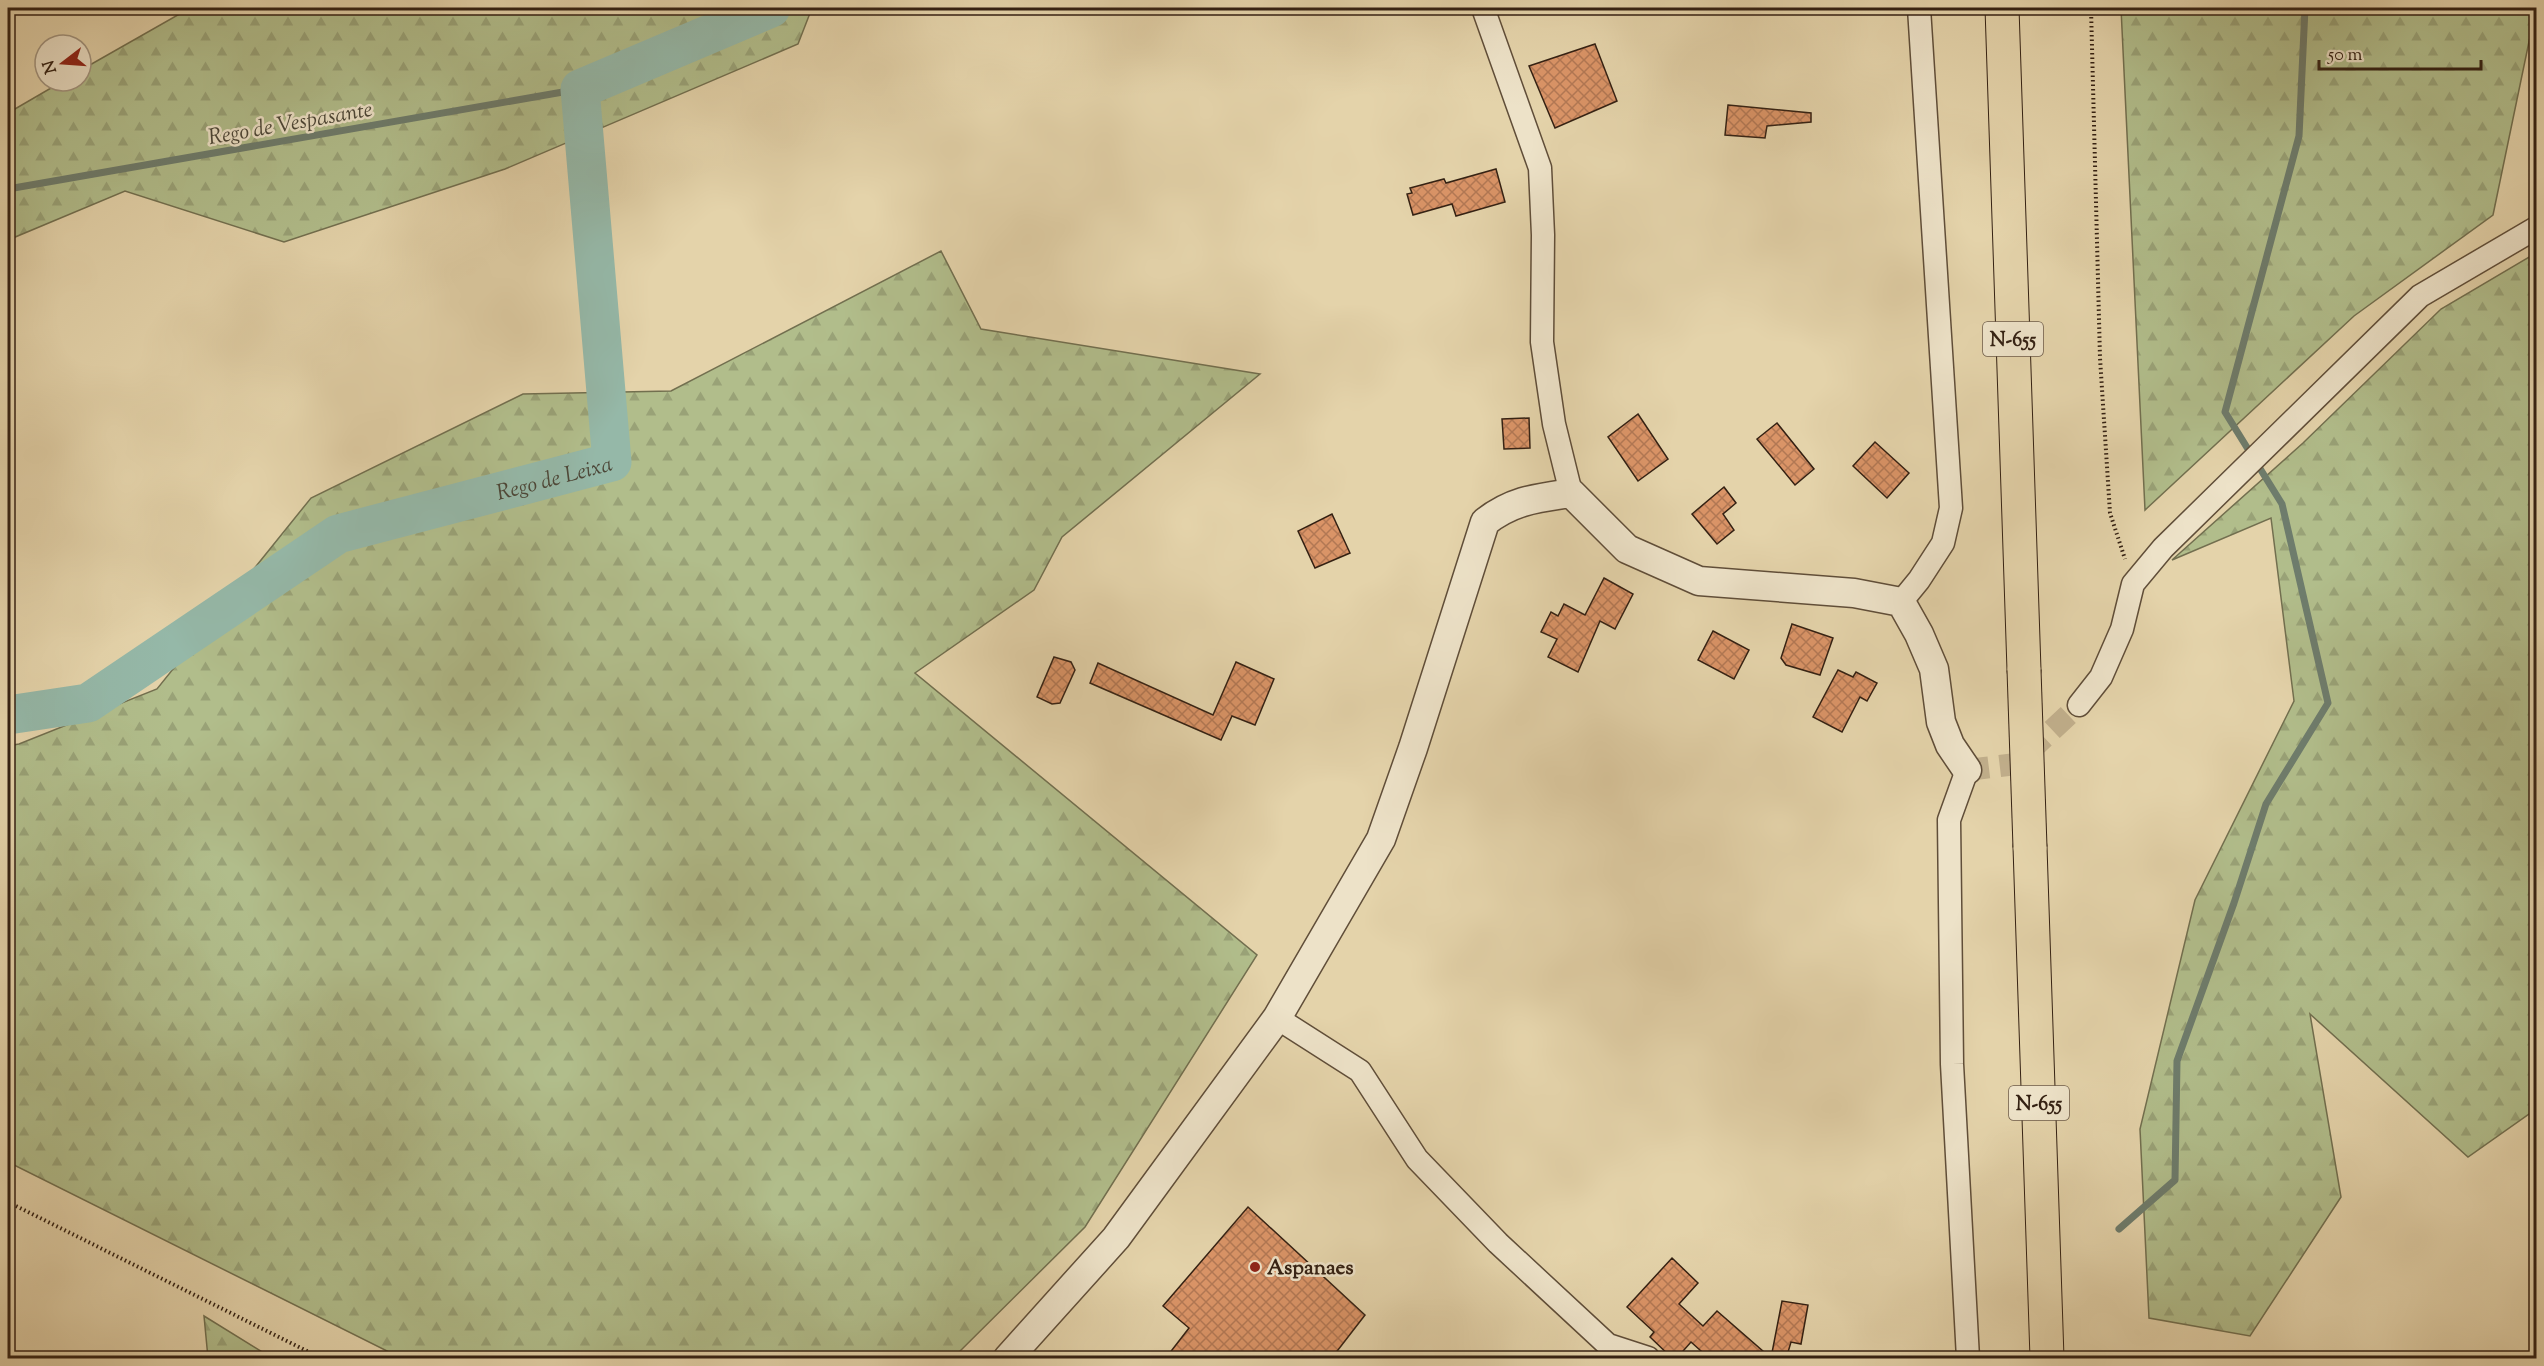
<svg xmlns="http://www.w3.org/2000/svg" width="2544" height="1366" viewBox="0 0 2544 1366" font-family="'Sorts Mill Goudy',serif">
	<style>
		.forest { fill: url(#forest-firs); stroke: #726f4f; stroke-width: 1.5 }
		.lines { fill: none; stroke-linecap: round; stroke-linejoin: round }
		.stream { stroke: #6e7c6c; stroke-width: 7 }
		.river { stroke: #95b8a8; stroke-width: 39 }
		.building { fill: url(#building-cross-hatch); stroke: #342113; stroke-width: 1.5 }
		.minor-tunnel { stroke: #c1af8c; stroke-width: 22; stroke-dasharray: 22 11; stroke-linecap: butt }
		.minor-casing { stroke: #604e39; stroke-width: 25 }
		.tertiary-casing { stroke: #604e39; stroke-width: 31 }
		.trunk-casing { stroke: #342113; stroke-width: 35 }
		.path { stroke: #342113; stroke-width: 4; stroke-dasharray: 1.5 3; stroke-linecap: butt }
		.minor { stroke: #ede2c8; stroke-width: 22 }
		.tertiary { stroke: #ede2c8; stroke-width: 28 }
		.trunk { stroke: #e4d3aa; stroke-width: 33 }
		.trunk-bridge-casing { stroke: #342113; stroke-width: 35; stroke-linecap: butt }
		.trunk-bridge { stroke: #e4d3aa; stroke-width: 33 }
		.poi-dot { fill: #8f2418; stroke: #ede2c8; stroke-width: 2 }
		.labels { text-anchor: middle; stroke-width: 5; stroke-linejoin: round; paint-order: stroke }
		.shield { fill: #ede2c8; stroke: #6c5b49; stroke-width: 1.5 }
		.shield-label { font-size: 20px; font-weight: bold; fill: #342113 }
		.poi-label { font-size: 21px; font-weight: bold; fill: #342113; stroke: #ede2c8; text-anchor: start }
		.water-label { font-size: 22px; font-style: italic; fill: #4c4738; stroke: #ede2c8 }
	</style>
	<defs>
		<pattern id="forest-firs" width="22" height="20" patternUnits="userSpaceOnUse" patternTransform="scale(1.5)"><rect width="22" height="20" fill="#b1bd8b"/><path d="M5 1l3.5 6h-7zM16 11l3.5 6h-7z" fill="#99a277"/></pattern>
		<pattern id="building-cross-hatch" width="8" height="8" patternUnits="userSpaceOnUse" patternTransform="scale(1.5)"><rect width="8" height="8" fill="#da9467"/><path d="M0 0l8 8M0 8l8-8" fill="none" stroke="#b27854"/></pattern>
	</defs>
	<rect width="100%" height="100%" fill="#e4d3aa"/>
	<filter id="stains"><feTurbulence type="fractalNoise" baseFrequency=".00333" numOctaves="4"/><feColorMatrix values="0 0 0 0 .2 0 0 0 0 .09 0 0 0 0 .02 0 0 0 .5 -.17"/></filter>
	<radialGradient id="worn" r=".72"><stop offset=".6" stop-color="#630" stop-opacity="0"/><stop offset="1" stop-color="#630" stop-opacity=".3"/></radialGradient>
	<g class="forest">
		<path d="M 190,8 L 812,8 L 798,44 L 505,169 L 284,242 L 125,191 L 8,240 L 8,113 L 63,81 L 81,81 L 81,70 Z"/>
		<path d="M 2121,8 L 2536,8 L 2493,215 L 2354,316 L 2145,510 Z"/>
		<path d="M 941,251 L 981,329 L 1260,374 L 1062,537 L 1034,590 L 915,673 L 1257,955 L 1085,1227 L 953,1358 L 401,1358 L 8,1162 L 8,746 L 19,744 L 157,689 L 311,498 L 523,394 L 671,391 Z"/>
		<path d="M 2536,253 L 2536,1109 L 2468,1157 L 2310,1014 L 2341,1197 L 2250,1336 L 2149,1318 L 2140,1129 L 2195,900 L 2294,701 L 2271,518 L 2172,560 L 2303,443 L 2441,309 Z"/>
		<path d="M 204,1316 L 272,1358 L 208,1358 Z"/>
	</g>
	<g class="lines">
		<g class="stream">
			<path d="M 8,189 L 580,89"/>
			<path d="M 2119,1229 L 2175,1180 L 2177,1061 L 2234,903 L 2266,804 L 2328,703 L 2282,504 L 2225,412 L 2299,136 L 2305,8"/>
		</g>
		<path class="river" id="s1" d="M 8,715 L 88,703 L 338,534 L 612,462 L 580,89 L 771,8"/>
	</g>
	<g class="building">
		<path d="M 1595,44 L 1617,101 L 1555,128 L 1529,66 Z"/>
		<path d="M 1728,105 L 1811,113 L 1811,122 L 1767,126 L 1765,138 L 1725,135 Z"/>
		<path d="M 1496,169 L 1505,202 L 1456,216 L 1452,204 L 1413,215 L 1407,194 L 1412,193 L 1410,188 L 1444,179 L 1446,183 Z"/>
		<path d="M 1638,414 L 1668,459 L 1638,481 L 1608,437 Z"/>
		<path d="M 1529,418 L 1530,448 L 1504,449 L 1502,419 Z"/>
		<path d="M 1777,423 L 1814,469 L 1795,485 L 1757,439 Z"/>
		<path d="M 1875,442 L 1909,473 L 1887,498 L 1853,466 Z"/>
		<path d="M 1724,487 L 1736,503 L 1723,514 L 1734,530 L 1717,544 L 1692,514 Z"/>
		<path d="M 1332,514 L 1350,553 L 1315,568 L 1298,531 Z"/>
		<path d="M 1604,578 L 1633,594 L 1615,629 L 1600,621 L 1578,672 L 1548,657 L 1557,639 L 1541,632 L 1551,612 L 1558,616 L 1564,604 L 1585,615 Z"/>
		<path d="M 1792,624 L 1833,638 L 1820,675 L 1786,665 L 1781,658 Z"/>
		<path d="M 1713,631 L 1749,650 L 1734,679 L 1698,660 Z"/>
		<path d="M 1054,657 L 1071,662 L 1075,670 L 1060,703 L 1052,704 L 1037,697 Z"/>
		<path d="M 1236,662 L 1274,679 L 1255,725 L 1232,716 L 1221,740 L 1090,683 L 1098,663 L 1213,715 Z"/>
		<path d="M 1838,670 L 1853,677 L 1856,672 L 1877,683 L 1867,701 L 1860,697 L 1842,732 L 1813,717 Z"/>
		<path d="M 1248,1207 L 1365,1315 L 1331,1359 L 1165,1359 L 1189,1328 L 1163,1306 Z"/>
		<path d="M 1672,1258 L 1698,1283 L 1679,1304 L 1703,1326 L 1717,1311 L 1771,1358 L 1782,1301 L 1808,1305 L 1801,1344 L 1791,1342 L 1786,1359 L 1710,1359 L 1691,1342 L 1676,1359 L 1673,1359 L 1650,1337 L 1654,1332 L 1627,1307 Z"/>
	</g>
	<g class="lines">
		<path class="minor-tunnel" d="M 1967,770 L 2016,764 L 2079,705"/>
		<defs>
			<g id="minor">
				<path d="M 1483,8 L 1540,168 L 1543,235 L 1542,342 L 1554,424 L 1571,493"/>
				<path d="M 1901,602 L 1919,580 L 1943,543 L 1951,508 L 1919,8"/>
				<path d="M 2079,705 L 2101,677 L 2122,629 L 2133,584 L 2163,548 L 2420,296 L 2536,228"/>
				<path d="M 1967,770 L 1949,820 L 1952,1064 L 1968,1358"/>
				<path d="M 1277,1018 L 1360,1071 L 1417,1159 L 1498,1243 L 1608,1345 L 1648,1358"/>
			</g>
			<path id="tertiary" d="M 1008,1358 L 1116,1238 L 1277,1018 L 1381,839 L 1413,748 L 1485,522 C 1513,500 1538,498 1571,493 L 1627,549 L 1699,581 L 1854,593 L 1901,602 L 1919,634 L 1934,669 L 1941,722 L 1950,745 L 1967,770"/>
			<g id="trunk">
				<path d="M 2002,8 L 2024,670"/>
				<path d="M 2030,847 L 2047,1358"/>
			</g>
		</defs>
		<use href="#minor" class="minor-casing"/>
		<use href="#tertiary" class="tertiary-casing"/>
		<use href="#trunk" class="trunk-casing"/>
		<g class="path">
			<path d="M 2091,8 L 2100,358 L 2110,513 L 2125,559"/>
			<path d="M 8,1202 L 321,1358"/>
		</g>
		<use href="#minor" class="minor"/>
		<use href="#tertiary" class="tertiary"/>
		<use href="#trunk" class="trunk"/>
		<defs>
			<path id="trunk-bridge" d="M 2024,670 L 2030,847"/>
		</defs>
		<use href="#trunk-bridge" class="trunk-bridge-casing"/>
		<use href="#trunk-bridge" class="trunk-bridge"/>
	</g>
	<circle class="poi-dot" cx="1255" cy="1267" r="6"/>
	<g class="labels">
		<g class="shield">
			<rect x="1983" y="322" width="60" height="34" rx="4.5"/>
			<rect x="2009" y="1086" width="60" height="34" rx="4.5"/>
		</g>
		<g class="shield-label">
			<text x="2013" y="346">N-655</text>
			<text x="2039" y="1110">N-655</text>
		</g>
		<g class="poi-label">
			<text x="1267" y="1274">Aspanaes</text>
		</g>
		<g class="water-label">
			<text transform="translate(290 122) rotate(-10)" y="8">Rego de Vespasante</text>
			<text dy="8" stroke="none"><textPath href="#s1" startOffset="606">Rego de Leixa</textPath></text>
		</g>
	</g>
	<rect width="2544" height="1366" fill="none" stroke="#e4d3aa" stroke-width="30"/>
	<rect x="9" y="9" width="2526" height="1348" fill="none" stroke="#342113" stroke-width="3"/>
	<rect x="15" y="15" width="2514" height="1336" fill="none" stroke="#342113" stroke-width="1.5"/>
	<g transform="translate(63 63) rotate(253)"><circle r="28" fill="#ede2c8" stroke="#a39580" stroke-width="1.5"/>
	<path d="M0-4.5L10 22L0 15L-10 22Z" fill="#8f2418"/>
	<text y="-9" font-size="16" font-weight="bold" text-anchor="middle" fill="#342113">N</text>
	</g>
	<path d="M2319 60v9h162v-9" fill="none" stroke="#342113" stroke-width="3"/>
	<text x="2328" y="60" font-size="18" fill="#342113" stroke="#ede2c8" stroke-width="4.5" paint-order="stroke">50 m</text>
	<rect width="100%" height="100%" filter="url(#stains)"/>
	<rect width="100%" height="100%" fill="url(#worn)"/>
</svg>
